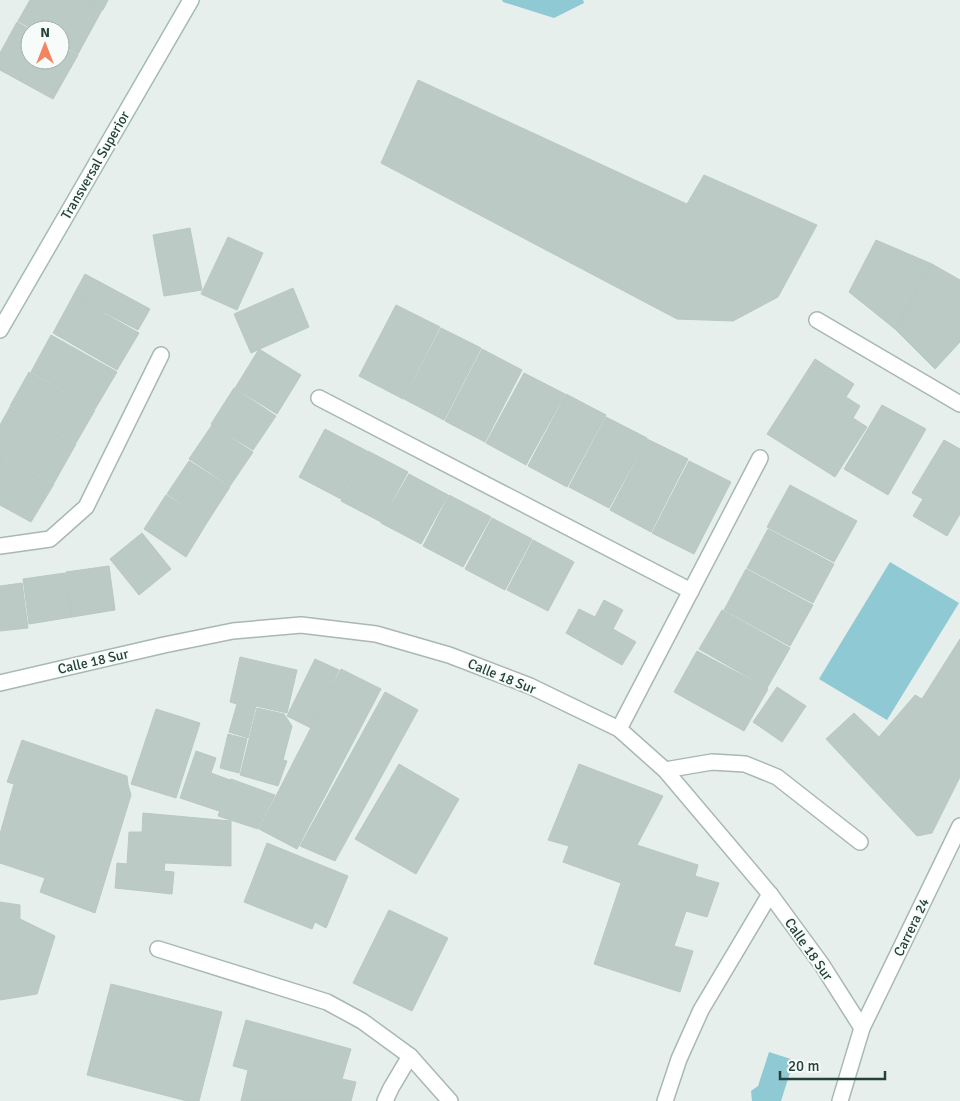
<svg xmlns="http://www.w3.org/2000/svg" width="960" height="1101" viewBox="0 0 960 1101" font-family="Signika,sans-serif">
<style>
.water{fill:#8ec9d4}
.building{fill:#bbcac4;stroke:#b8c9c2}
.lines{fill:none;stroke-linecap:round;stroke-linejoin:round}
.service-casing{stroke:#a8b8b2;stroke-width:18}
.minor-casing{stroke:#a8b8b2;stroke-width:18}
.secondary-casing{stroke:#a4bbb3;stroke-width:18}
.service{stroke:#fff;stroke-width:15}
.minor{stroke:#fff;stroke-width:15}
.secondary{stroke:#fff;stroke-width:15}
.labels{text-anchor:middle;stroke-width:4;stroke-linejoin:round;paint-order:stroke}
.street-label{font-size:14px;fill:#24423a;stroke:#f7fbf9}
</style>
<rect width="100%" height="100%" fill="#e6efeb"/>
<g class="water">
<path d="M502 0H583L584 3 554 18 503 2Z"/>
<path d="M890 562 959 603 887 720 819 679Z"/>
<path d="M769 1052 794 1060 781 1101H752L751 1091 758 1086Z"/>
</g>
<g class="building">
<path d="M30 0H84L102 10 78 54 60 44V30H34L18 21Z"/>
<path d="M85 0H108L103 10Z"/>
<path d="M17 22 31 30 30 60H60V46L78 55 53 99 0 70V53Z"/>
<path d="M418 80 687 204 704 175 817 225 778 297 733 321 677 319 381 163Z"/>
<path d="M190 228 202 290 164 296 153 235Z"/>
<path d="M228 237 263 253 237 310 201 294Z"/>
<path d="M876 240 932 264 895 329 849 292Z"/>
<path d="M932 264 960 280V342L935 369 895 329Z"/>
<path d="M85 274 150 309 138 330 73 296Z"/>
<path d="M293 288 309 327 251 353 234 314Z"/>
<path d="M73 296 139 333 117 370 53 333Z"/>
<path d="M396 305 440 327 403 399 359 376Z"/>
<path d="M441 328 481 348 444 420 404 399Z"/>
<path d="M51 335 117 372 95 409 31 372Z"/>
<path d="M259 349 301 375 277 414 235 388Z"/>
<path d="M482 349 522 370 485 442 445 421Z"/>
<path d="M815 359 854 384 846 397 860 406 853 418 867 427 835 477 767 434Z"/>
<path d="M29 372 95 410 76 443 10 406Z"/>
<path d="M524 373 565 394 526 465 486 443Z"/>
<path d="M234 388 276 416 253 450 211 424Z"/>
<path d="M566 394 606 415 567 487 528 466Z"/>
<path d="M882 405 926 429 888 495 844 469Z"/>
<path d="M10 407 76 444 54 483 0 453V425Z"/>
<path d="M606 417 647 438 609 508 569 487Z"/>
<path d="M212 425 253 452 230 486 189 459Z"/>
<path d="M325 429 367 451 341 499 299 477Z"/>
<path d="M647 439 688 459 651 532 610 510Z"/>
<path d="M944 440 960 449V514L947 536 913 516 923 499 912 493Z"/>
<path d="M368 451 408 472 381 522 341 501Z"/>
<path d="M0 454 54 484 31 522 0 505Z"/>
<path d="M189 461 230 487 208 521 167 494Z"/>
<path d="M689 461 731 482 694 554 652 533Z"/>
<path d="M409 474 448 495 421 544 381 523Z"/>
<path d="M790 485 857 521 834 562 767 527Z"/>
<path d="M166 495 208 521 186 557 144 529Z"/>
<path d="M449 495 491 517 463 567 423 546Z"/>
<path d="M492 518 532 539 505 590 465 569Z"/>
<path d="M768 529 834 564 813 603 747 568Z"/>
<path d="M142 533 171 569 139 595 110 559Z"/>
<path d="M533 540 574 562 548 611 507 590Z"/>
<path d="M109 566 115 610 72 617 66 572Z"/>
<path d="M746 569 813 605 790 646 724 610Z"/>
<path d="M65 573 72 617 29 624 23 579Z"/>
<path d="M22 583 28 628 0 631V586Z"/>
<path d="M604 600 623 610 613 629 636 642 622 665 566 633 579 609 595 617Z"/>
<path d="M722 610 790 648 767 688 699 649Z"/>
<path d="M960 639V777L932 833 917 836 826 739 854 713 879 737 915 695 922 699Z"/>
<path d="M697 651 768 689 744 731 674 692Z"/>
<path d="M240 657 297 670 287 713 256 706 248 738 229 732 237 704 230 702Z"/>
<path d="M315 659 339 670 311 728 287 716Z"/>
<path d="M341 669 381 689 297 849 259 829Z"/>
<path d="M777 687 806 706 782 742 753 722Z"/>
<path d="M385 692 418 710 335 861 300 846Z"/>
<path d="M257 708 284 714 292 726 283 760 287 761 278 786 240 775Z"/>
<path d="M156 709 200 723 176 798 131 784Z"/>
<path d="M228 734 247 739 239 773 220 768Z"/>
<path d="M22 740 127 776 128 785 131 795 95 913 40 892 45 878 0 863V834L14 784 7 782Z"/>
<path d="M196 751 216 758 211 773 230 780 219 811 180 798Z"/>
<path d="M399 764 459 799 416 874 355 839Z"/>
<path d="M579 764 663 796 637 845 698 865 695 876 719 883 707 917 686 911 674 946 693 951 680 992 594 964 621 883 563 862 569 846 548 840Z"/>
<path d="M231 779 275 795 258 829 218 816Z"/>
<path d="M143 813 231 821V866L165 863 164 871 174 872 172 894 115 888 117 863 127 864 129 832H142Z"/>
<path d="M267 843 348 876 326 928 315 922 312 929 244 902Z"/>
<path d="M0 902 20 905V919L55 936 37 994 0 1000Z"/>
<path d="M389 910 448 938 412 1011 353 983Z"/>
<path d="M111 984 222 1012 199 1101H187L87 1075Z"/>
<path d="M246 1020 351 1049 342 1079 356 1082 351 1101H241L248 1070 233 1066Z"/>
</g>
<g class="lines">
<g class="service-casing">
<g id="service">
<path d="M319 398 691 591"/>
<path d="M0 546 50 539 86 507 161 355"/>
<path d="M619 729 760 458"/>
<path d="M665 770 712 762 745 764 777 777 860 842"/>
<path d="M158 949 327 1002 362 1021 410 1056 450 1101"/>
<path d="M385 1101 391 1088 410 1056"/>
<path d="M665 1101 679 1059 701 1010 770 894"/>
</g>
</g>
<g class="minor-casing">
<g id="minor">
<path d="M817 320 960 404"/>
<path d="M0 683 164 645 233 631 301 625 376 634 449 655 530 686 619 729 665 770 770 894 822 965 862 1028"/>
<path d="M840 1101 862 1028 960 826"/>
</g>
</g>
<g class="secondary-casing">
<path id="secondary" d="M0 330 191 0"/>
</g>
<use href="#service" class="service"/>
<use href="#minor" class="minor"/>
<use href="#secondary" class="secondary"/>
</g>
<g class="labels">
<g class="street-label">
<text transform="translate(95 165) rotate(-60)" y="5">Transversal Superior</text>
<text transform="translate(93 661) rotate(-13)" y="5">Calle 18 Sur</text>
<text transform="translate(502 676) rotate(22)" y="5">Calle 18 Sur</text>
<text transform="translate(911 927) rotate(-64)" y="5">Carrera 24</text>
<text transform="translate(809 949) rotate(55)" y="5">Calle 18 Sur</text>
</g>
</g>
<g transform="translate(45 45)"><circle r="24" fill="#f7fbf9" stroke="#a3b1ad"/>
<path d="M0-4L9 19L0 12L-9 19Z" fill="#f4845f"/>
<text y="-8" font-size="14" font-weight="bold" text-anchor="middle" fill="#24423a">N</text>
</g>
<path d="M780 1071v8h105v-8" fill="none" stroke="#24423a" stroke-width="2.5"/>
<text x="788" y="1071" font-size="15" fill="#24423a" stroke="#f7fbf9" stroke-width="4" paint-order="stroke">20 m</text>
</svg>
